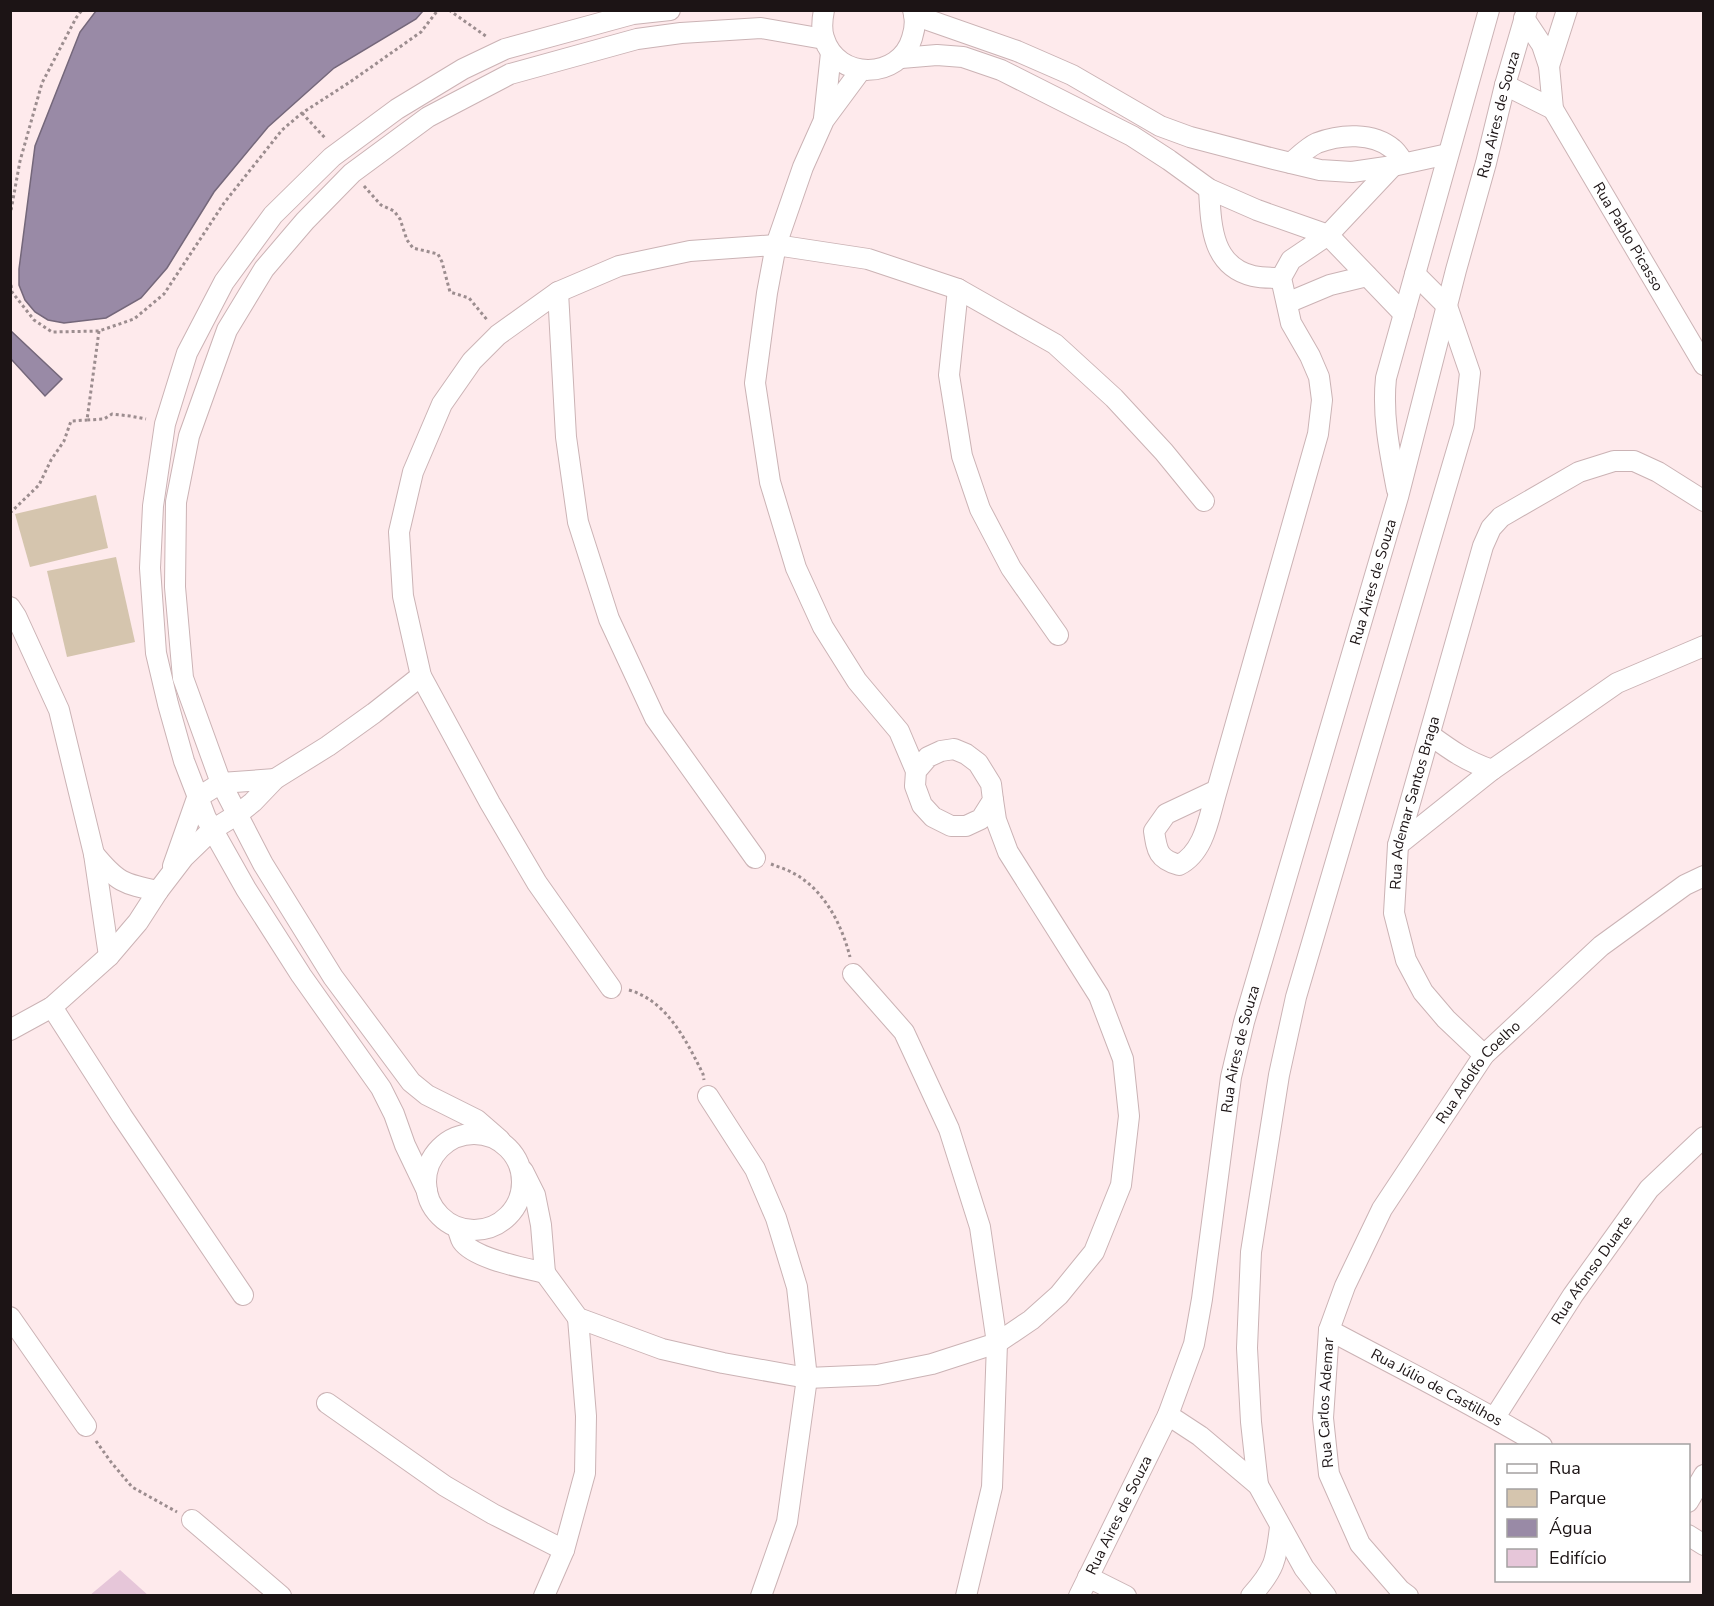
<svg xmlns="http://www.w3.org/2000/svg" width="1714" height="1606" viewBox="0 0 1714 1606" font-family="'Nunito Sans',sans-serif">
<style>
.green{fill:#d5c5ae}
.water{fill:#998aa6;stroke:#74677a;stroke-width:1.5}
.building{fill:#e6c6d9}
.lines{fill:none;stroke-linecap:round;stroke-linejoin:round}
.minor-casing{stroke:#cbb3b5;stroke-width:22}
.path{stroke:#9c8d8f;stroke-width:3;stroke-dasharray:3 3;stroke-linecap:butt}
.minor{stroke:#fff;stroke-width:20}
.labels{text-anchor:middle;stroke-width:4.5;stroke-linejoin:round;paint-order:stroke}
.street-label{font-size:15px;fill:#1c1415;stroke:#fff}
</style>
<rect width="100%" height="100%" fill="#feeaec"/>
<g class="green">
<path d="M96 495 108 548 30 567 15 514Z"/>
<path d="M116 557 135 642 67 657 47 571Z"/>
</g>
<g class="water">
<path d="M96 11V10L423 11 416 19 334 68 268 127 214 192 167 268 141 298 106 318 64 323 48 320 35 312 25 300 19 285V269L35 146 80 32Z"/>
<path d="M10 330 62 379 45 396 11 359Z"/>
</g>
<path class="building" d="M120 1570 149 1596H89Z"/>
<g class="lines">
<g class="minor-casing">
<g id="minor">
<path d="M824 10C822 20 821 29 824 38 837 81 900 80 912 38 915 29 916 20 913 10"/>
<path d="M914 15 1017 51 1072 75 1160 126 1190 137 1274 159 1320 170 1352 172 1393 166 1448 154"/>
<path id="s1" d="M1524 18 1542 45 1549 66 1553 109 1704 365"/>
<path d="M901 58 937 55 963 57 1001 70 1132 136 1169 160 1209 189 1257 210 1328 235 1404 314"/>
<path d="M1549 66 1567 10"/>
<path d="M861 70 824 120 803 167 776 245 767 293 755 383 770 482 796 568 823 627 857 681 899 731 916 771 915 786 922 805 933 817 951 826H966L981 819 993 800 991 784 978 763 966 754 954 749 941 751 928 757 916 771"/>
<path d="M1505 85 1553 109"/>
<path d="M824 118 831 53"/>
<path d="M1291 163C1299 156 1308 147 1317 143 1340 134 1373 132 1393 149 1397 152 1401 159 1404 163"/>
<path d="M1209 189C1211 224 1211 266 1253 276 1262 278 1272 278 1281 278"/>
<path d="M958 289 949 375 962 456 980 509 1011 568 1058 635"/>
<path d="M558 292 566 437 578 522 609 619 655 718 755 858"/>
<path d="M1287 303 1330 285 1367 276"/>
<path d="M1397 490C1390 453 1382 416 1386 378L1489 10"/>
<path d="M10 607 16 616 59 710 94 854 109 956"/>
<path d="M1430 735C1452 751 1466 761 1492 770"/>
<path d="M1217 790 1166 814 1154 831C1157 851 1158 859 1179 865 1205 852 1209 816 1217 790L1318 434 1322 400 1319 377 1310 356 1291 323 1281 278 1291 260 1328 235 1393 166"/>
<path d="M1398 845 1492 770 1617 683 1704 646"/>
<path d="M94 854C117 882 123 884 158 891"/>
<path d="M173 866 197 798 221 783 275 779"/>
<path d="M853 974 904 1032 949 1129 980 1227 997 1343 992 1487 966 1596"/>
<path d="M611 988 537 883 490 803 421 676 403 596 399 532 413 472 442 404 472 361 498 335 558 292 619 266 690 251 776 245 868 259 958 289 1055 344 1114 398 1164 452 1204 501"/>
<path d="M52 1007 122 1116 243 1295"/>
<path d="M10 1030 52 1007 109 956 138 922 158 891 184 857 212 830 238 814 253 802 275 779 328 746 374 713 421 676"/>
<path id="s2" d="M1484 1055 1446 1019 1423 992 1406 960 1394 913 1398 845 1483 546 1491 528 1501 517 1579 472 1614 461H1634L1658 472 1704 501"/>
<path d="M708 1096 755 1169 776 1218 797 1287 807 1378 787 1522 761 1596"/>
<circle cx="474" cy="1182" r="48"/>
<path d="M500 1140 477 1120 427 1095 411 1082 333 977 263 864 221 783 183 678 175 587 176 502 189 436 227 330 264 269 305 221 352 173 428 117 510 74 637 39 681 33 761 28 824 39"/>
<path d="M427 1191 405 1145 394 1114 381 1088 301 975 246 889 206 818 184 761 168 704 156 653 150 568 153 506 165 424 187 353 224 282 273 215 332 157 397 109 463 69 505 49 633 14 670 10"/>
<path d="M457 1228C459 1231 460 1238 462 1241 474 1259 525 1268 545 1273L541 1225 535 1195 523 1171"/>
<path d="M545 1273 578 1318 662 1349 723 1363 807 1378 877 1375 932 1364 997 1343 1031 1320 1059 1295 1094 1252 1121 1185 1129 1116 1123 1059 1099 996 1008 852 996 820 993 800"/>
<path d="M10 1317 86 1426"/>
<path id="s3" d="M1329 1330C1400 1368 1473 1404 1542 1446"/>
<path d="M327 1403 445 1486 493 1514 564 1550"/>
<path d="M1168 1415 1200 1436 1258 1485 1304 1568 1326 1596"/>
<path id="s4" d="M1495 1417 1573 1295 1649 1189 1704 1137"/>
<path d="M1258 1485 1251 1422 1247 1348 1251 1252 1279 1075 1296 997 1464 426 1470 373 1447 306 1415 274"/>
<path d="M1688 1502 1704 1475"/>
<path d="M192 1520 281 1596"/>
<path d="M1688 1535 1704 1545"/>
<path d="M1088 1577 1126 1596"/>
<path d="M544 1596 564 1550 585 1473 586 1416 578 1318"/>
<path id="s5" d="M1079 1596 1168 1415 1194 1344 1202 1299 1231 1077 1244 1022 1398 497 1456 270 1486 163 1505 85 1527 10"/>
<path d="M1251 1596C1275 1569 1276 1561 1280 1527"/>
<path id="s6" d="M1408 1596 1400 1590 1360 1544 1329 1474 1323 1418 1329 1330 1345 1286 1382 1209 1484 1055 1601 946 1685 885 1704 876"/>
</g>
</g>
<g class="path">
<path d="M449 10 487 37"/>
<path d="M302 113 325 138"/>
<path d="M364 186 381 205 394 211 400 219 407 240 413 248 438 254 442 262 450 292 469 298 488 321"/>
<path d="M10 216 20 161 42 83 76 18 82 10"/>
<path d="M10 279 12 292 34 320 52 332 99 331 134 319 164 294 224 203 282 130 302 113 350 82 421 32 438 10"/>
<path d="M99 331 87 420 104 419 112 414 130 416 146 419"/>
<path d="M10 513 39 485 51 460 64 441 71 421 87 420"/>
<path d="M771 864C778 867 786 869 793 873 824 889 842 925 850 957"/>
<path d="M629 990C667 1001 686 1040 703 1074L704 1080"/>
<path d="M96 1441 111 1462 132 1487 177 1512"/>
</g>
<use href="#minor" class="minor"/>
</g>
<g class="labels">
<g class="street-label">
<text dy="5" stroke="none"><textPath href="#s5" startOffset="1546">Rua Aires de Souza</textPath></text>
<text dy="5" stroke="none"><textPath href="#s1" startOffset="246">Rua Pablo Picasso</textPath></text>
<text dy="5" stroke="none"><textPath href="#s5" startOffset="1062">Rua Aires de Souza</textPath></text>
<text dy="5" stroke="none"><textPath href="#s2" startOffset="285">Rua Ademar Santos Braga</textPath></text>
<text dy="5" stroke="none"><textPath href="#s5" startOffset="576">Rua Aires de Souza</textPath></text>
<text dy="5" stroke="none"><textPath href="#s6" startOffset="592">Rua Adolfo Coelho</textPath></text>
<text dy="5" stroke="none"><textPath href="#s4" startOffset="176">Rua Afonso Duarte</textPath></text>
<text dy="5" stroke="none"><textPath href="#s3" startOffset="122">Rua Júlio de Castilhos</textPath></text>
<text dy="5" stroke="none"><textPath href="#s6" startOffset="219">Rua Carlos Ademar</textPath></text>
<text dy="5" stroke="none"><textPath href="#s5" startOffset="90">Rua Aires de Souza</textPath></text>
</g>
</g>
<rect width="1714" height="1606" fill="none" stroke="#1c1415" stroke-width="24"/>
<rect x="1495" y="1444" width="195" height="138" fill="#ffffff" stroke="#a4a1a1" stroke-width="1.5"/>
<rect x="1507" y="1464" width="30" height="9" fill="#ffffff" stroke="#a4a1a1" stroke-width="1.5"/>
<text x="1549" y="1474" font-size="18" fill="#1c1415">Rua</text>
<rect x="1507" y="1489" width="30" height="18" fill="#d5c5ae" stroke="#a4a1a1" stroke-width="1.5"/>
<text x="1549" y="1504" font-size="18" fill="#1c1415">Parque</text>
<rect x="1507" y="1519" width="30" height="18" fill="#998aa6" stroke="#a4a1a1" stroke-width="1.5"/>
<text x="1549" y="1534" font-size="18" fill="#1c1415">Água</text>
<rect x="1507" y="1549" width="30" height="18" fill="#e6c6d9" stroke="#a4a1a1" stroke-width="1.5"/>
<text x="1549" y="1564" font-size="18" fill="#1c1415">Edifício</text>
</svg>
